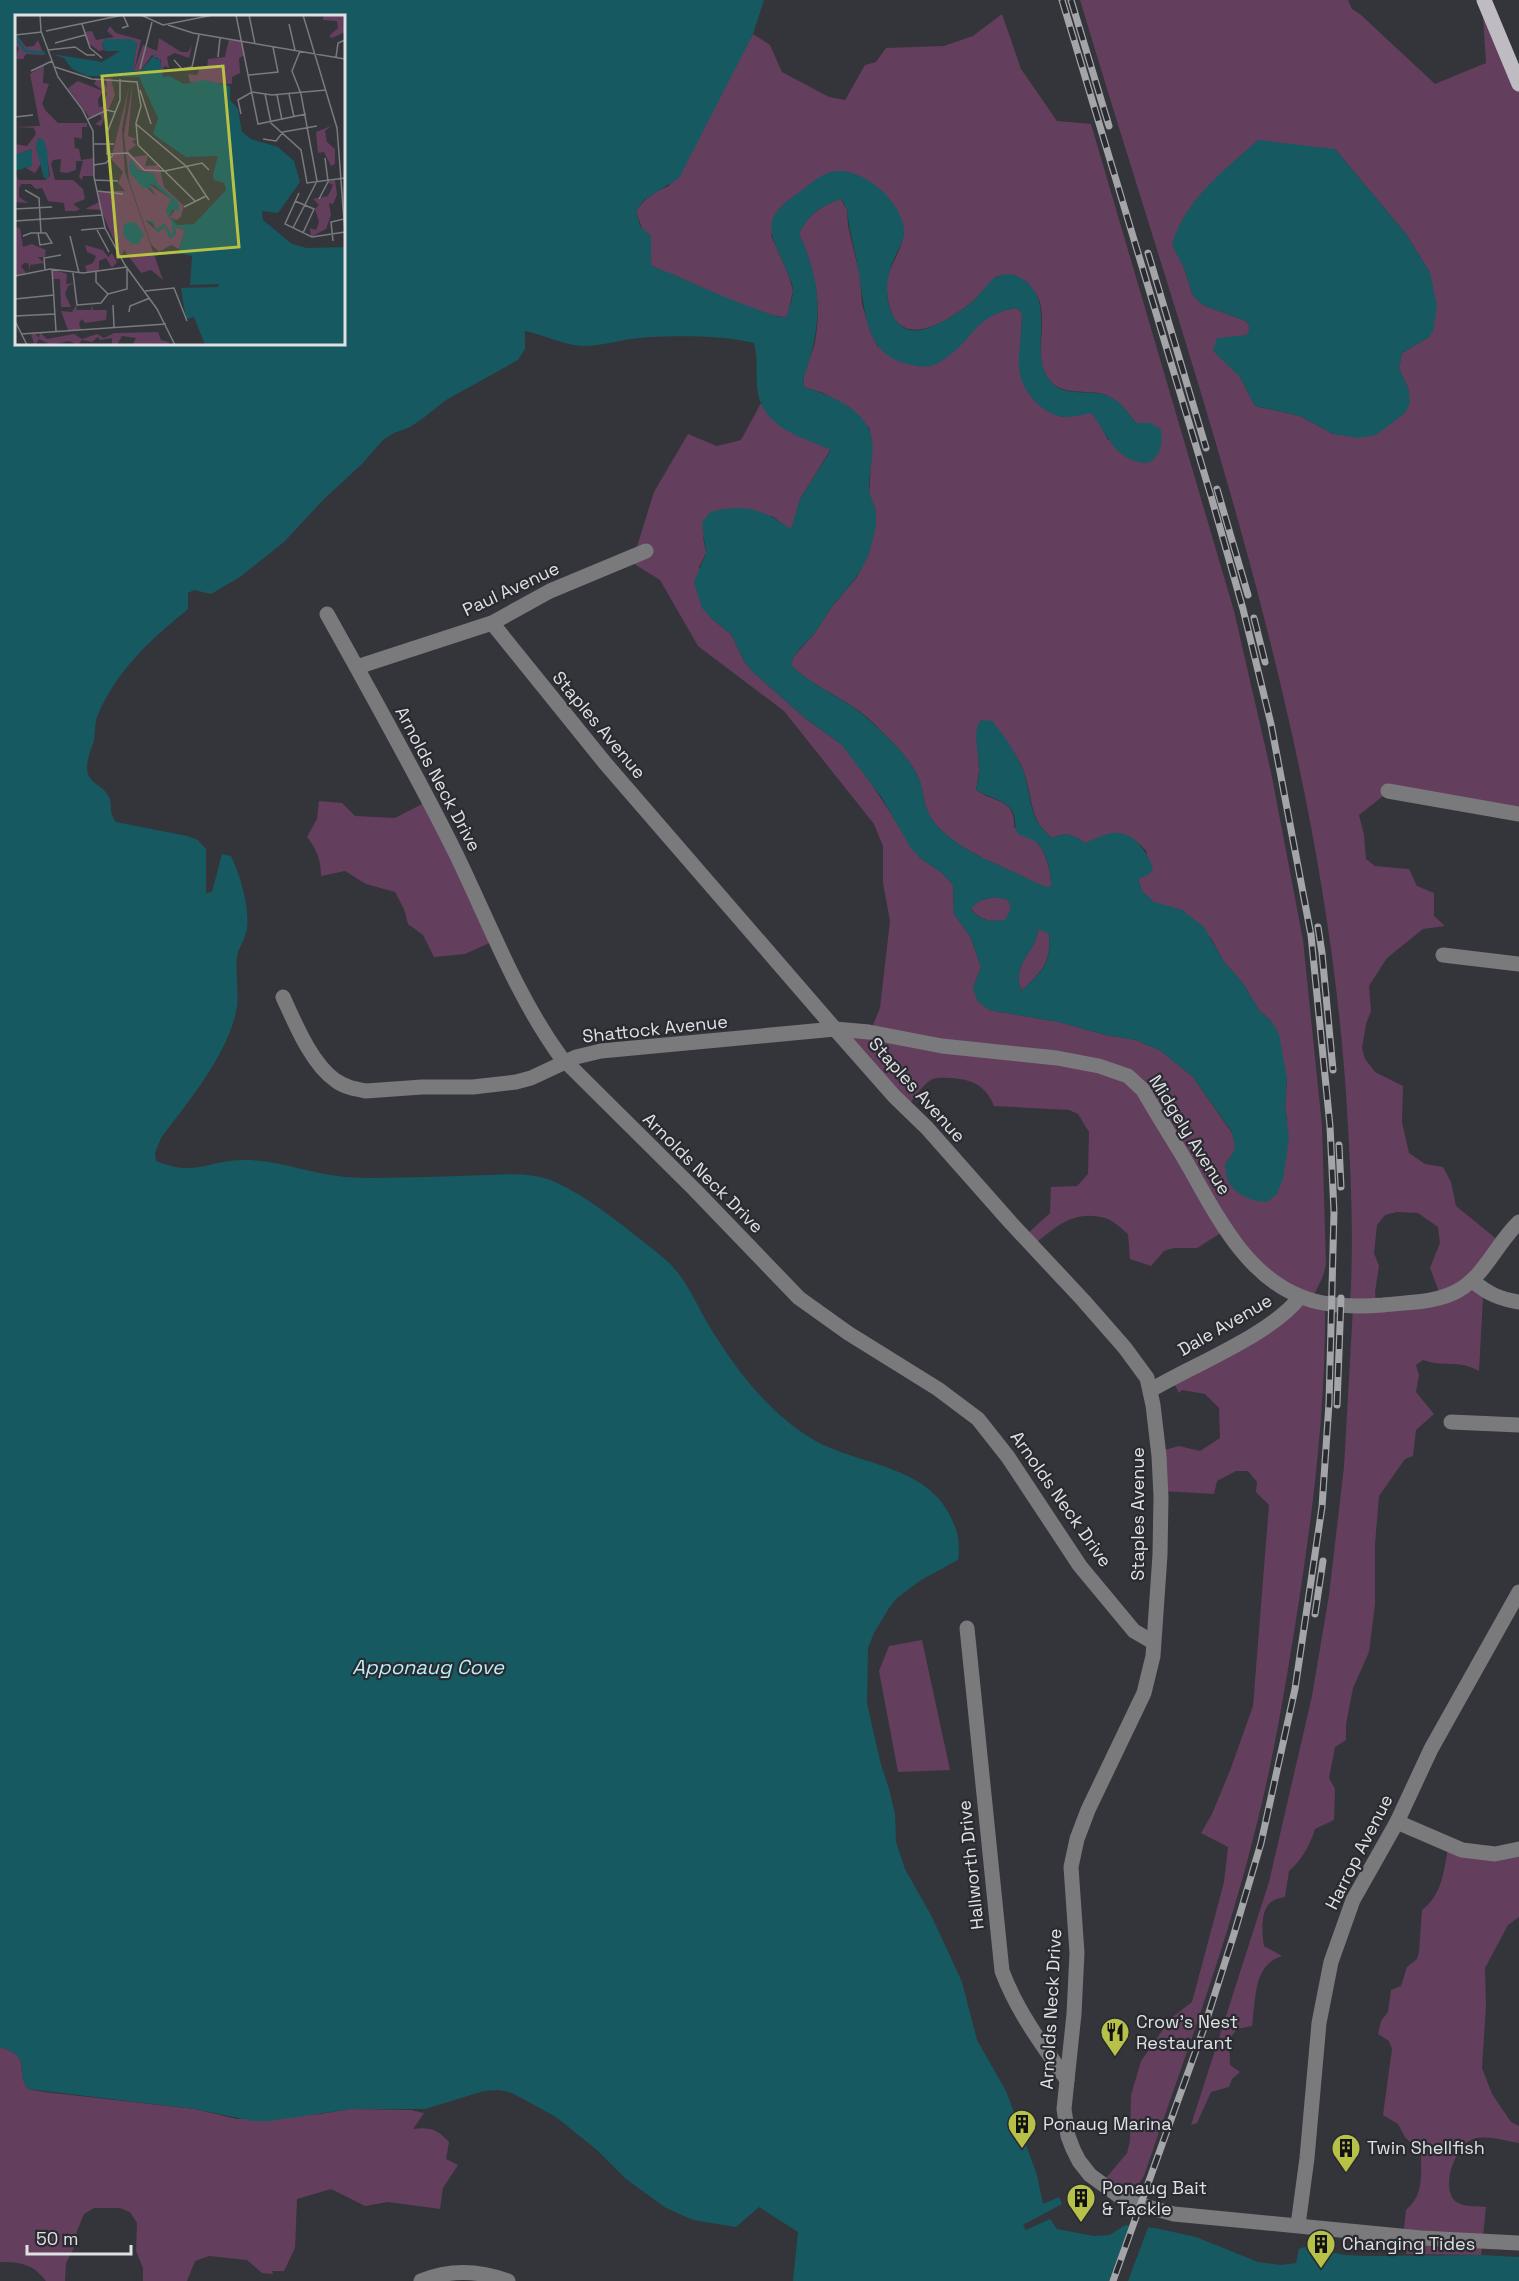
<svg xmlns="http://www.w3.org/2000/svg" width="1519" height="2281" viewBox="0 0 1519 2281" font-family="'Space Grotesk',sans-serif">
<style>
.green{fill:#643e5d;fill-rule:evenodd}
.water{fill:#165961;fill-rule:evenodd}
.pier{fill:#33353a}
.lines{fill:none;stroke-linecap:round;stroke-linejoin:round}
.minor{stroke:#7a797c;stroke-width:15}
.major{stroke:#bebcc2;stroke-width:15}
.rail-casing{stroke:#a3a5a9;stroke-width:7}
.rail{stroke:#292b30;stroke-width:4.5;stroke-dasharray:14;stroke-linecap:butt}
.labels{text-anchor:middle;stroke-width:4.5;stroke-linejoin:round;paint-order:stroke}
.street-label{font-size:18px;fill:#dfe1e4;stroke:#292b30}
.poi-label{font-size:18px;fill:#dfe1e4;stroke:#292b30;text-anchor:start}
.water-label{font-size:20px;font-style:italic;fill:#baeff7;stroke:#292b30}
.inset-river{fill:none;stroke:#165961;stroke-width:3}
.inset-road{fill:none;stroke:#787a7e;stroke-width:1.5}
.view{fill:#b8c147;fill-opacity:0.15;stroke:#b8c147;stroke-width:3}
.inset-edge{fill:none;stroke:#dfe1e4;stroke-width:3}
</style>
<rect width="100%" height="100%" fill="#33353a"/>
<g class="green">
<path d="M1080 0H1348L1352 9 1361 15 1435 84 1486 63 1482 0 1519 82V815L1387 793 1359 815 1364 835 1366 859 1375 866 1409 869 1417 886 1434 893V916L1445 926 1423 929 1387 958 1369 986 1371 1011 1366 1024 1362 1048 1365 1059 1375 1072 1403 1086 1402 1122 1409 1153 1425 1164 1443 1167 1451 1182 1456 1206 1499 1241 1473 1282 1483 1297 1479 1371C1458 1359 1445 1368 1423 1360L1416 1365 1419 1375 1416 1392 1434 1414 1416 1430 1413 1456 1405 1459 1379 1496 1375 1544V1604L1369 1652 1353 1688 1346 1724V1740L1335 1747 1329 1778 1335 1789 1334 1820 1315 1829C1310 1845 1302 1860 1289 1871L1285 1897C1280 1898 1275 1899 1271 1902 1260 1911 1262 1933 1264 1946L1282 1956C1253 1965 1256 1999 1252 2026L1237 2029 1229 2040 1230 2065 1240 2072 1232 2079 1229 2087 1211 2092 1197 2123 1191 2125 1269 1882 1312 1696 1329 1595 1344 1467 1353 1307 1350 1304C1354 1239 1351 1174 1347 1109 1324 727 1188 362 1080 0ZM1335 149 1406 234 1430 273 1429 337 1402 353 1399 368 1409 391 1333 434 1300 416 1255 406 1240 377 1250 327 1246 321 1203 305 1193 296 1184 268 1173 245ZM1397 1212 1418 1213 1438 1227 1440 1243 1430 1268 1441 1297 1376 1305 1375 1292 1379 1266 1374 1253 1377 1225 1385 1215Z"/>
<path d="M1002 14 1021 69 1057 121 1091 124 1234 611 1271 772 1303 940 1322 1126 1326 1265 1323 1276 1312 1299 1325 1304C1326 1403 1314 1503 1299 1601 1287 1677 1275 1753 1256 1827 1227 1946 1183 2061 1144 2176L1129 2199 1101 2184 1127 2153 1130 2141 1131 2095 1141 2061 1171 2018 1192 2002 1224 1882 1228 1847 1201 1833 1212 1814 1231 1768 1253 1706 1269 1505 1256 1492 1257 1482 1248 1471H1236L1217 1481 1214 1494 1161 1491 1157 1452 1179 1446 1200 1451 1220 1438 1219 1408 1205 1394 1182 1390 1179 1393 1172 1379 1295 1305 1224 1231 1197 1248H1174L1164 1251 1151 1266 1130 1259 1128 1234C1122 1229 1113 1220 1105 1218 1072 1209 1055 1228 1032 1246L1025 1236 1050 1213 1051 1187 1077 1186 1088 1174 1089 1132 1078 1114 1069 1110 994 1106C986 1085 971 1079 950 1078 943 1078 937 1077 931 1080 921 1086 913 1100 906 1109L839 1033 871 1030 880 1008 890 921 883 883V846L874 824 784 711 698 646 660 580 634 564 633 559 654 492 688 434 717 446 741 440 761 403C776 431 804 438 831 449L800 499 793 527 791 530 772 516 703 537 706 553 699 567 712 619 731 634 744 661 754 673 806 719 841 744 859 765 920 858 942 873 953 885 954 914 970 936 981 967 973 988 989 1010 1059 1022 1106 1035 1136 1040 1161 1051 1193 1077 1232 1133 1236 1149 1225 1165 1287 1120 1285 1107 1287 1079 1271 1021 1259 1010 1242 982 1224 962 1211 938 1182 910 1154 903 1142 891 1138 879 1147 852C1123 825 1114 834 1085 843 1072 834 1067 832 1052 838 1027 818 1034 795 1022 767 1016 754 1007 743 1000 731L977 738 979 771 976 790C995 803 1016 799 1014 827 1021 832 1029 836 1035 841 1046 850 1052 874 1051 888 1038 886 1029 879 1018 874 989 861 949 845 931 818 923 806 924 791 919 779 912 760 885 734 869 719 846 698 814 688 791 665L794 656 814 634 831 608 857 577 869 553 876 522 875 508 869 496 872 442 869 428 849 407 823 393 804 387C801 373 812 356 815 342 822 304 815 268 799 234 807 215 822 205 841 199L847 210 848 226 860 276 862 304 870 331 878 347 956 349C975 327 986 313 1016 308L1022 313 1021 339 1034 400 1047 411 1062 417 1091 412 1100 424 1108 440 1150 423H1136C1127 411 1119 401 1106 395 1085 388 1061 398 1047 377 1035 358 1045 329 1041 308 1040 297 1033 289 1026 281L997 276C989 283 983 292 975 299 956 316 910 348 893 316 888 305 886 292 887 280 890 263 906 246 903 228 900 208 879 193 865 179L771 235 789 276 793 291 787 317C760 317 707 290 681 278 670 273 661 271 651 265 653 246 641 230 636 211 645 198 654 192 669 186L753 34 770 45 782 72 829 97 845 100 865 65 876 62 886 48 944 46 973 36Z"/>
<path d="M319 801 342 803 355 816 395 818 426 802 494 941 465 954 434 957 423 935 408 924 404 909 395 892 366 884 345 871 321 876C321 861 317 849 307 837L317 819Z"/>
<path d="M995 897 1009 900 1011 908 1006 920C989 922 981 921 970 908L981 900Z"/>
<path d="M1039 928 1049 934C1051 965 1042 970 1022 991 1013 974 1024 960 1032 947 1036 941 1037 934 1039 928Z"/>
<path d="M922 1640 950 1770 898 1772 879 1671 889 1646Z"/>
<path d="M1448 1847 1519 1849V1917L1508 1925 1485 1968 1486 2006 1482 2068 1492 2094 1511 2122 1519 2126V2143C1506 2141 1490 2136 1477 2138 1455 2141 1438 2192 1458 2203 1465 2207 1478 2206 1486 2207L1481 2255 1406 2254V2238L1403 2237 1406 2210C1424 2195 1421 2175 1421 2153L1405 2137 1398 2124 1383 2115 1392 2049 1389 2041 1378 2034 1381 2021 1388 2012 1391 1990 1401 1986 1407 1967 1417 1959 1419 1952 1422 1910C1442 1895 1444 1871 1448 1847Z"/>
<path d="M0 2047C34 2058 14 2068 28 2089L44 2092 195 2109 237 2119 320 2114 351 2109 411 2110 424 2113 413 2129C430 2127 437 2129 449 2142L446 2159 458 2165 443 2188 440 2209 388 2202 365 2206 331 2189 297 2199 295 2248 284 2271H272L273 2274 262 2273 247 2260 209 2256 195 2261 187 2281H143V2268L136 2251 137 2223 130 2212 120 2208H94L84 2214 77 2231 74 2248 66 2263 65 2281H46C33 2264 21 2262 0 2262Z"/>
</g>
<g class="water">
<path d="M0 0H764L753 34 679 178 644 200 636 211 640 226 651 236V265C661 271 671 273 681 278 714 293 746 306 779 317H787C788 309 793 299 793 291 793 284 789 276 786 269 770 232 759 220 798 193 809 185 822 172 837 171 866 170 900 200 904 229 905 239 898 250 894 259 886 277 884 298 893 316 897 322 901 328 909 330 927 335 965 310 977 297 983 291 988 282 996 277 1001 274 1011 273 1017 276 1064 299 1022 356 1054 385 1066 395 1088 391 1102 394 1118 398 1127 411 1136 423H1150L1160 428C1163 437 1162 447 1157 455 1152 463 1146 464 1138 462 1112 455 1106 431 1091 413 1082 415 1073 417 1064 417 1042 415 1021 390 1019 369 1018 351 1022 331 1022 313L1016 308C973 315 974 341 943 360 933 367 924 368 912 365 864 356 866 313 859 274 856 252 849 232 847 210L842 199C822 204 807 216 799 234 824 287 822 326 803 380L804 387C831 396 868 409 872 441 874 454 870 469 869 482 868 493 872 499 875 508 878 522 874 537 870 549 863 574 845 590 830 609 824 618 819 628 812 636 803 646 794 652 791 665 814 688 846 698 869 720 885 734 912 760 919 779 924 791 923 806 931 818 949 845 989 861 1018 874 1030 879 1038 886 1051 887 1052 875 1046 849 1036 842 1031 838 1023 837 1018 834 1014 827 1016 822 1014 815 1011 801 987 797 976 790 977 784 979 777 979 770 980 755 971 733 981 720L992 721C1004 735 1016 753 1023 770 1033 798 1027 818 1052 838 1067 832 1072 834 1085 843 1093 840 1104 834 1112 833 1133 830 1146 851 1153 867L1150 874 1138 879 1142 891 1154 902 1182 910 1204 927 1224 962 1242 982 1259 1010 1271 1021 1279 1034 1287 1079 1285 1107 1289 1138 1283 1179 1277 1194 1267 1202C1253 1202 1235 1195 1228 1181 1226 1177 1226 1170 1225 1165L1235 1149 1232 1132 1193 1077 1161 1051 1136 1040 1106 1035 1059 1022 989 1010 978 1002 973 988 981 967 970 936 954 914 953 885 942 873 920 858 910 847 882 798 841 744 806 719 754 673 744 661 731 634 712 619 702 608 694 582 706 553 702 523 710 512C746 503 761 509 791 529L800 499 831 450C799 436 760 427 757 386 756 372 758 357 754 343 725 335 668 335 638 338 620 340 602 346 583 346 563 345 545 335 525 331V349L518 360 446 400 422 419 410 427 394 433 383 440 362 464 324 499 284 542 240 577 211 594 194 590 188 593V609C151 639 115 672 97 717 94 725 96 736 93 744 90 751 85 766 88 774 92 785 104 786 109 797 113 807 108 811 116 822L187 836 198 840 206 849V893L212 892 222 854 231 856C240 874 253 916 245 936 243 944 238 948 237 957 235 975 240 994 236 1012 226 1057 188 1102 161 1138L155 1153 156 1161C194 1177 207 1161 242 1160 277 1159 310 1174 345 1177 372 1179 401 1177 428 1177 448 1176 468 1176 488 1175 511 1174 534 1173 555 1182 588 1197 617 1221 645 1243 656 1252 669 1261 678 1273 690 1288 698 1307 708 1324 734 1367 766 1410 809 1437 854 1466 930 1463 953 1522 959 1535 960 1545 958 1560L921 1580 897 1598 889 1608 874 1633 868 1648 867 1703 880 1761 889 1789 895 1814 896 1842 905 1869 932 1917 962 1982 977 2040 1006 2091 1037 2175 1043 2204 1059 2197 1062 2204 1023 2225 1026 2230 1050 2219 1057 2229 1094 2236 1110 2235 1125 2225 1155 2228 1196 2237 1258 2262 1281 2265 1296 2263 1299 2249 1304 2247 1345 2255 1363 2256 1481 2255 1519 2257V2281H793L798 2232 759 2207 736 2227 693 2220 666 2208 626 2179 597 2150 556 2117 512 2093 499 2090 484 2091 425 2109H351L269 2121H253L195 2109 28 2089C14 2068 34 2058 0 2047ZM16 16H344V344H16ZM995 897 1008 900 1011 908 1005 920C989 922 981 921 970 909L981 900ZM1039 929 1049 934C1051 966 1043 969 1022 991 1013 975 1024 960 1032 947 1036 941 1037 935 1039 929Z"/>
<path d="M1258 140 1335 149 1406 234 1430 273 1437 306 1433 331 1429 337 1402 353 1399 368 1409 391 1410 403 1405 413 1376 435 1358 438 1333 434 1300 416 1255 406 1240 377 1213 351 1217 338 1247 335 1250 327 1246 321 1203 305 1193 296 1184 268 1172 245C1184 200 1225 170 1258 140Z"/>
</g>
<path class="pier" d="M1130 2223 1149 2225 1128 2281H1109Z"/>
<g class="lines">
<g class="minor">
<path d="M327 614C371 693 416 773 456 854 489 922 516 995 560 1056L695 1190 799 1298 848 1333 938 1389 978 1419 1008 1457 1080 1566 1134 1631 1153 1642"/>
<path d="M492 623 605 763 835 1029 894 1096 927 1128 1011 1223 1083 1300 1125 1348 1147 1378 1153 1405 1159 1456 1161 1497 1160 1555 1153 1656 1144 1693 1088 1810 1077 1839 1071 1867 1077 1953 1074 2014 1064 2109 1068 2136 1073 2149 1079 2161 1090 2175 1119 2196 1133 2203 1174 2214 1421 2238 1519 2243"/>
<path d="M357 667 492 623 550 591 646 551"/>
<path d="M1388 791 1519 814"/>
<path d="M1443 955 1519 964"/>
<path d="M283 997C295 1023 311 1063 335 1080 344 1087 355 1089 366 1091L422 1087H473L516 1082 531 1078 576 1057 601 1051 835 1029 869 1032 942 1046 1057 1058 1099 1066 1128 1076 1143 1090C1155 1111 1168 1132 1181 1153 1212 1205 1241 1274 1302 1297 1327 1307 1357 1307 1383 1305 1408 1302 1437 1303 1459 1290 1485 1275 1497 1243 1519 1222"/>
<path d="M1473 1281C1488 1294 1500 1299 1519 1302"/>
<path d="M1151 1390C1193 1365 1272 1334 1300 1297"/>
<path d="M1451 1422 1519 1425"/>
<path d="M967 1628 1002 1971C1017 2011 1042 2045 1067 2080"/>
<path d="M1397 1822 1462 1850 1495 1854 1519 1849"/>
<path d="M1298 2225 1307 2158 1319 2023 1331 1962 1353 1900 1397 1822 1431 1749 1519 1592"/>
<path d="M421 2281C450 2269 478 2270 508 2281"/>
</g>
<path class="major" d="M1484 0 1519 84"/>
<g class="rail-casing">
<g id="rail">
<path d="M1062 0 1211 496 1243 609 1271 724 1311 935 1330 1126 1334 1212 1329 1403 1322 1507 1295 1689 1261 1843 1234 1934 1204 2028 1113 2281"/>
<path d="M1071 0 1109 126"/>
<path d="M1148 253 1206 448"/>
<path d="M1217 489 1248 595"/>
<path d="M1254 618 1265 662"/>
<path d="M1318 927 1322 953 1333 1070"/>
<path d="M1339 1145 1341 1187"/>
<path d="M1337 1405 1341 1298"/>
<path d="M1315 1614 1323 1561"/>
</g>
</g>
<use href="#rail" class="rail"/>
</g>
<defs>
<g id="restaurant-pin" transform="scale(1.5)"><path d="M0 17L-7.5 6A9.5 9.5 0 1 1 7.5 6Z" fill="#b8c147" stroke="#292b30"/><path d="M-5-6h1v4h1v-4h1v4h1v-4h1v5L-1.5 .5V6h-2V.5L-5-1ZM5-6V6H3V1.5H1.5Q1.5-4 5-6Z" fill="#111"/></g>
<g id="building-pin" transform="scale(1.5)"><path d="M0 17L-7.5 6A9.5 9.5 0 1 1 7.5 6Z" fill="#b8c147" stroke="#292b30"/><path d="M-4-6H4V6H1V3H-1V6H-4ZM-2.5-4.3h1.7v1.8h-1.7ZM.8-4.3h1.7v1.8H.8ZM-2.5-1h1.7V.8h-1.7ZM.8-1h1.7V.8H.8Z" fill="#111"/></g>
</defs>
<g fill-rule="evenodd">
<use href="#restaurant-pin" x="1115" y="2032"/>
<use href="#building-pin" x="1022" y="2124"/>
<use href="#building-pin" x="1346" y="2148"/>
<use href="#building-pin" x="1081" y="2198"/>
<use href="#building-pin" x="1321" y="2244"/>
</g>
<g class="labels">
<g class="street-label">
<text transform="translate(511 589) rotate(-25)" y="6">Paul Avenue</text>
<text transform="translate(599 725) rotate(50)" y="6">Staples Avenue</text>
<text transform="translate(438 779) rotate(62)" y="6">Arnolds Neck Drive</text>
<text transform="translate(655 1029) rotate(-6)" y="6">Shattock Avenue</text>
<text transform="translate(917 1090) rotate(48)" y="6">Staples Avenue</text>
<text transform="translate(1190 1135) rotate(58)" y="6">Midgely Avenue</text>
<text transform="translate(703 1173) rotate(45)" y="6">Arnolds Neck Drive</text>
<text transform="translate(1225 1325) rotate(-30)" y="6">Dale Avenue</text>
<text transform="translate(1061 1499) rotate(55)" y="6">Arnolds Neck Drive</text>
<text transform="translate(1138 1514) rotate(-90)" y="6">Staples Avenue</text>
<text transform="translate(1359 1852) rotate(-63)" y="6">Harrop Avenue</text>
<text transform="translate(971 1865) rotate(-96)" y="6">Hallworth Drive</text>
<text transform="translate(1051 2009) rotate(-87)" y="6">Arnolds Neck Drive</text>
</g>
<g class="poi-label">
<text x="1136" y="2028">Crow's Nest<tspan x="1136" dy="21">Restaurant</tspan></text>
<text x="1043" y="2130">Ponaug Marina</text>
<text x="1367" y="2154">Twin Shellfish</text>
<text x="1102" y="2194">Ponaug Bait<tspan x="1102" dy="21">&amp; Tackle</tspan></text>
<text x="1342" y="2250">Changing Tides</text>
</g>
<g class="water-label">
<text x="428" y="1674">Apponaug Cove</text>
</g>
</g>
<g transform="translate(15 15)">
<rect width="330" height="330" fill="#33353a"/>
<path d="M309 0H330V17L317 23 314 21 323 13 322 6 308 5ZM95 11 101 18 126 25 119 56 128 30 142 36 144 23 166 37H173L177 31 174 43 160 38 152 42 154 53 150 51 145 57 146 45 137 40 124 58 123 56H119L118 54 122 28 91 24 87 29 89 35 84 36 73 28 69 17 77 16 81 25 99 22 92 16ZM2 20 11 32 19 31 23 25 29 40 11 39 8 44H0L4 33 0 30ZM214 24 227 26 230 40 224 43 225 58 217 62V69L175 67 173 59 182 60 185 53 192 54 193 44 210 42ZM29 50 28 68 34 69 27 89 31 96 43 108H72V112H67V124L59 122 60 133 64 134 66 145 79 143V161H68L67 165 64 162 68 146H61V155L52 158 45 157 46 144 38 145 36 149 40 165H58L68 174 70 184 58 189 65 194 61 196H50L49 188 33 186 27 173 21 174 16 169H6L4 174V182L13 188 0 187V156L3 165H30L35 161 30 130 21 133 27 147 20 158 11 153 17 151V134L0 140V129L12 131 21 119 19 113 0 112 25 111 15 59ZM82 63 92 72 91 63H96L100 80 86 111 80 109 87 104 85 99 74 102 53 73 63 66 88 76 83 85 84 92 89 91 92 78 79 69ZM118 67 113 121 122 124 117 126 121 130 113 136 118 142 133 140 130 151 144 150 149 172 169 191 166 202 161 205 155 202 164 189 142 168 139 159 122 155 116 145 115 157 141 181 134 169 156 184 151 196 157 207V221L150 209 141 214 138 206H131L143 217 150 212 155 224 161 218 159 212 170 215 164 234 156 230 144 237 136 229 114 166 109 120ZM114 72 107 114 110 157 148 265 136 255 126 258 109 235 106 242 86 195 70 194 84 187 82 176H110L103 168 108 157 96 144ZM316 111 310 116 312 127 320 134V149L316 151 309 137 303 138 301 117ZM320 165 322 180 318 189 314 188 316 200 311 214 296 222 295 213 301 215 304 207 300 194 304 190 298 184 313 181 318 170 312 167ZM0 212 5 213 8 232 17 229 31 235 30 242H23L29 248 15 250V256L13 248H9L6 251 11 258 1 261ZM70 230 88 235 93 242 97 238 102 247 97 253 91 243 84 246V256L72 257 70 251 78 248 81 241 72 237ZM37 254 52 259 51 269 59 268 53 271 50 279 56 292H46L45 264H38ZM77 289 78 295H92L91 305 70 308 67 304 64 308 66 315H53L46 296 57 297 61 290 62 295H76ZM25 317 32 324 59 319 67 324 82 319 89 323 99 318 143 317 146 325 154 327 153 330H110L118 329 121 323 107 321 102 330H97V323L85 325 83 322 77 327 67 325 63 330 54 326 36 330 24 324 21 329 12 330 19 328 16 320 20 318 24 323Z" fill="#643e5d"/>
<path d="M90 24H116L122 28 118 53 124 58 140 39 141 44H145L148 62 154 61 169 69 189 65 215 71V85L223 94 227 117 236 124 263 132 279 146 285 167 263 198 247 196 248 205 277 229 292 233 330 232V330H190L179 302 171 304 166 273 202 272 205 269 175 270 177 241 163 238 170 215 159 212 161 219 155 224 150 212 142 217 137 208 129 205 138 206 141 214 150 209 157 221V207L151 196 156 184 139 170 134 169 141 181 135 173H128L115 158 114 147 117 146 124 156 139 159 142 168 164 188V196L157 195 155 201 162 210 179 209 211 175 209 168 199 165 198 160 203 141 171 142 138 119 143 103 124 62 72 61 57 54 49 43 37 39 87 47 105 36H90L87 29ZM23 123 29 125 32 136 34 163H29L27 156 21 131ZM17 134V151L0 156V140ZM115 207 121 208 129 220 123 229H117L108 220 109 209Z" fill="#165961"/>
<path class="inset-river" d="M1 22 10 36 30 38"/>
<path class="inset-road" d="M25 0 26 16 43 62 67 94 78 116 79 162 90 213 110 250 142 294 160 330M126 0 148 10 198 0M221 0 243 109 291 99M234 0 240 29M288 0 322 113 330 218M67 9 75 33 87 43M274 9 280 35M153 10 178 18 330 44M107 13 113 11 108 0M31 16 108 0M0 20 27 17M40 28 70 20M33 35 60 32 72 40H80M203 42 205 23M321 42 323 28 330 25M159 45 167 54 177 52 184 20M40 52 77 64 122 67 126 91 121 108 123 130 180 186M125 54 137 7M16 56 37 46M234 60 263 57 258 32M105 64V85L92 118V139L113 138 129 155 150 156 187 148 194 155M125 75 136 109M250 79 256 108 286 135 292 168 330 163M274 79 279 102M262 80 267 105M226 99 223 85 237 77 257 80 311 75M0 102 18 100M73 104 92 95 100 97M121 109 172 152 194 185M248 124 261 126 268 117 302 111M79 129H99M310 143 313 166M79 150 91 148 98 140M80 165 103 166M10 175 24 183 26 218M82 176 108 179M284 178 270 209 297 222 330 217M304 184 314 165M280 186 299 194 288 218M169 192 191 181M0 194 37 192M0 206 87 200M278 213 302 166 286 79 277 56 285 36M66 215 90 213M82 215 94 237M8 221 16 218H31L37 228 25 230 23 218M55 221 64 258M318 226 316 207 329 204M37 254 41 316M30 255 29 243 46 240M81 257V267L93 279M58 258 62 290 86 288 93 279M0 261 35 254 68 258 112 252M130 276 159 273 172 306M93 279 112 274V253M0 284 39 280M98 290 99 312M114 297 115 291 135 283M0 301 40 299M0 306 12 330M6 319 151 309"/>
<path class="view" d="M208 51 224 232 103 242 87 61Z"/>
<rect width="330" height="330" class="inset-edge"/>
</g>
<path d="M27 2245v9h104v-9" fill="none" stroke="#dfe1e4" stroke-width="3"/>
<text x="36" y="2245" font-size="18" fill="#dfe1e4" stroke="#292b30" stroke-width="4.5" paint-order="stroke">50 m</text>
</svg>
